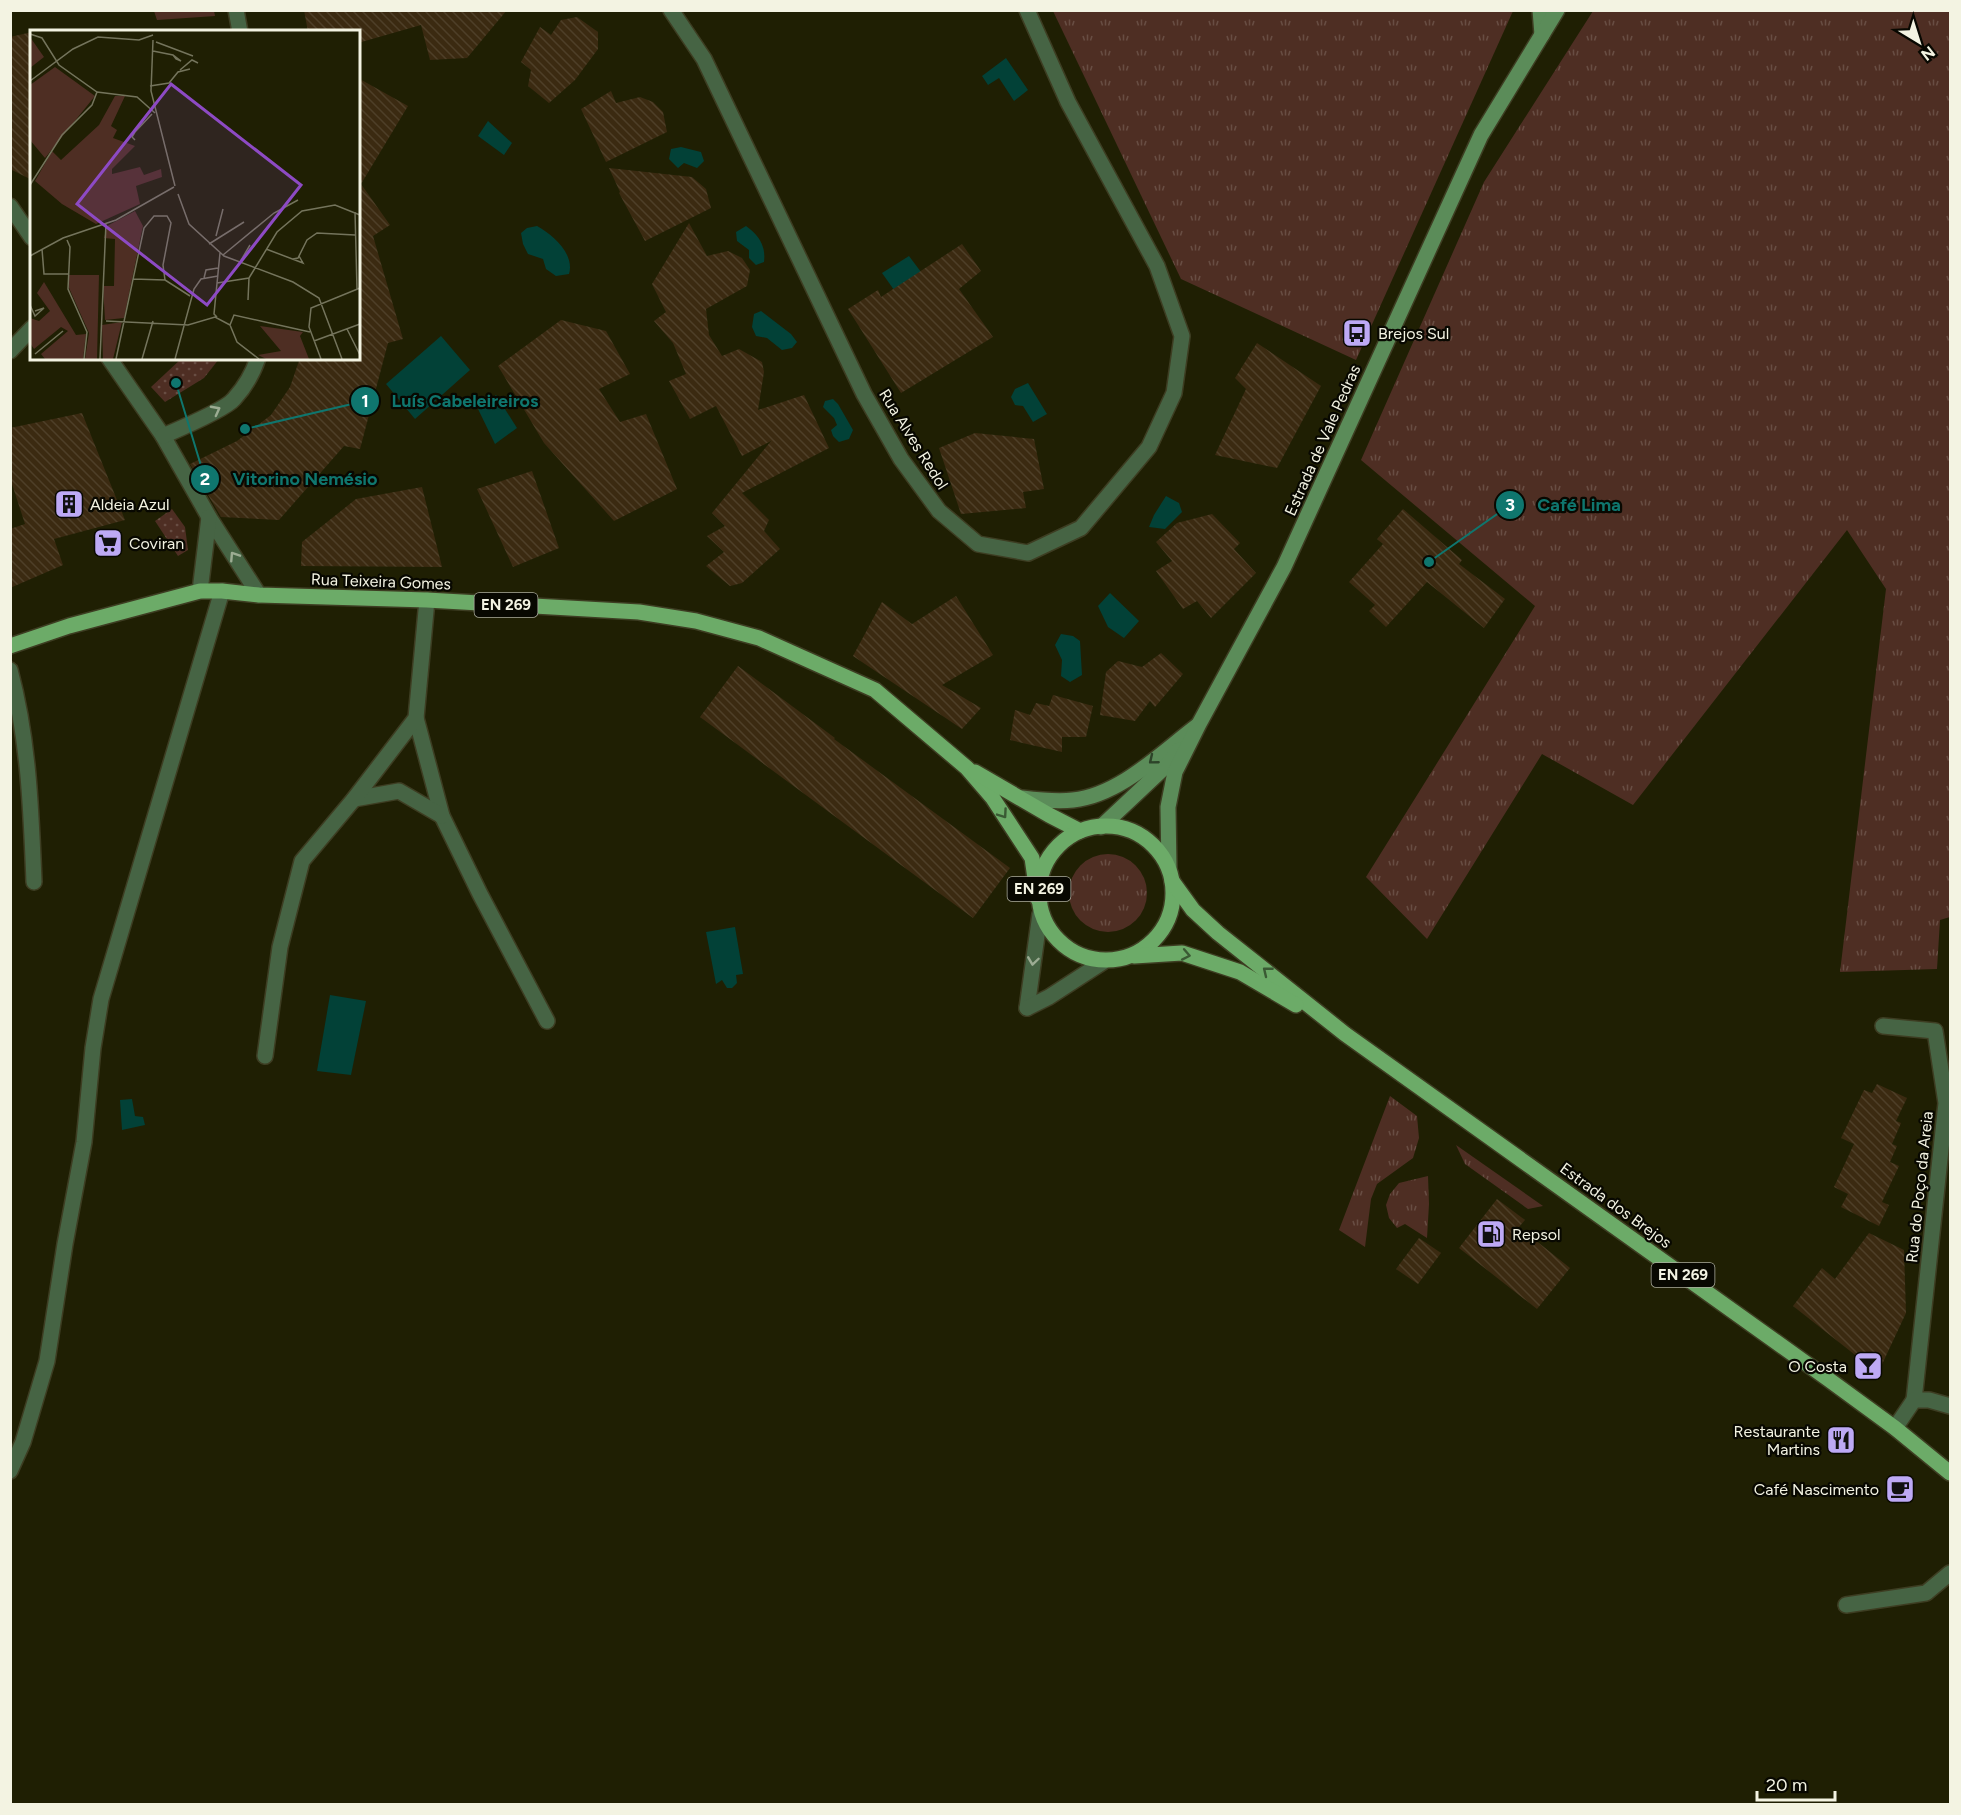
<svg xmlns="http://www.w3.org/2000/svg" width="1961" height="1815" viewBox="0 0 1961 1815" font-family="Figtree,sans-serif">
<style>
.grass{fill:url(#grass-tufts)}
.garden{fill:url(#garden-dots)}
.water{fill:#024137}
.building{fill:url(#building-back-hatch)}
.lines{fill:none;stroke-linecap:round;stroke-linejoin:round}
.minor-casing{stroke:#3d3d22;stroke-width:18}
.secondary-casing{stroke:#3d3d22;stroke-width:18}
.primary-casing{stroke:#3d3d22;stroke-width:18}
.minor{stroke:#466444;stroke-width:15}
.secondary{stroke:#5b8c59;stroke-width:15}
.primary{stroke:#6cab68;stroke-width:15}
.oneway{stroke:#9cac93}
.oneway2{stroke:#2d4329}
.oneway3{stroke:#3a5a34}
.labels{text-anchor:middle;stroke-width:4.5;stroke-linejoin:round;paint-order:stroke}
.shield{fill:#080801;stroke:#acac9e;stroke-width:1.5}
.shield-label{font-size:15px;font-weight:bold;fill:#f3f3e2}
.poi-label{font-size:16px;fill:#f3f3e2;stroke:#080801;text-anchor:start}
.street-label{font-size:16px;fill:#f3f3e2;stroke:#080801}
.inset-road{fill:none;stroke:#74745c;stroke-width:1.5}
.view{fill:#8d4ac4;fill-opacity:0.15;stroke:#8d4ac4;stroke-width:3}
.inset-edge{fill:none;stroke:#f3f3e2;stroke-width:3}
.leader{fill:none;stroke:#0f766e;stroke-width:2}
.callout-dot{fill:#0f766e;stroke:#080801;stroke-width:2}
.mark-label{font-size:18px;text-anchor:middle;font-weight:bold;fill:#fff}
.callout-label{font-size:18px;text-anchor:middle;font-weight:bold;fill:#0f766e;stroke:#080801;stroke-width:4.5;stroke-linejoin:round;paint-order:stroke}
</style>
<defs>
<pattern id="grass-tufts" width="24" height="20" patternUnits="userSpaceOnUse" patternTransform="scale(1.5)"><rect width="24" height="20" fill="#4e2e23"/><path d="M3 7l-1-3M5 7V3M7 7l1-3M15 17l-1-3M17 17v-4M19 17l1-3" fill="none" stroke="#684d43"/></pattern>
<pattern id="garden-dots" width="8" height="8" patternUnits="userSpaceOnUse" patternTransform="scale(1.5)"><rect width="8" height="8" fill="#4e2e23"/><path d="M2 2h.1M6 6h.1" fill="none" stroke="#684d43" stroke-width="1.8" stroke-linecap="round"/></pattern>
<pattern id="building-back-hatch" width="6" height="6" patternUnits="userSpaceOnUse" patternTransform="scale(1.5)"><rect width="6" height="6" fill="#3b2a11"/><path d="M-1 5l2 2M0 0l6 6M5-1l2 2" fill="none" stroke="#4e3f28"/></pattern>
</defs>
<rect width="100%" height="100%" fill="#1f1f03"/>
<g class="grass">
<path d="M154 11H214L215 16 157 20Z"/>
<path d="M1053 11H1513L1356 360 1181 279Z"/>
<path d="M1593 11H1950V917L1940 920 1937 969 1840 972 1886 589 1847 530 1633 805 1542 754 1427 939 1366 877 1535 606 1361 460 1484 182Z"/>
<circle cx="1108" cy="893" r="39"/>
<path d="M1390 1096 1417 1116 1419 1138 1413 1158 1377 1184 1371 1199 1365 1247 1339 1230Z"/>
<path d="M1456 1145 1543 1206 1528 1209 1465 1164Z"/>
<path d="M1428 1176 1429 1204 1427 1238 1405 1224 1397 1228 1389 1218 1386 1205 1390 1194 1399 1183Z"/>
</g>
<g class="garden">
<path d="M181 359H219L204 378 165 402 151 387Z"/>
<path d="M172 509 185 527 188 550 178 556 155 521Z"/>
</g>
<g class="water">
<path d="M1006 58 1028 90 1014 101 999 78 988 85 982 76Z"/>
<path d="M488 121 512 143 504 155 478 136Z"/>
<path d="M681 147 701 152 704 161 697 168 684 163 678 168 669 159 671 149Z"/>
<path d="M537 226C553 235 575 254 569 274L556 276 546 269 543 259 528 254 523 244 521 233 527 228Z"/>
<path d="M746 226C759 235 766 246 764 262L756 265 749 258V250L737 241 736 232Z"/>
<path d="M909 256 921 272 904 304 882 273Z"/>
<path d="M761 311 791 334 797 342 792 348 782 350 767 338 756 336 752 327 754 314Z"/>
<path d="M441 336 470 370 415 419 386 384Z"/>
<path d="M1028 383 1047 414 1033 422 1023 406 1015 405 1011 397 1015 389Z"/>
<path d="M496 395 517 428 495 444 478 409Z"/>
<path d="M833 399 838 404 853 430 849 439 839 442 833 436 831 430 837 425 834 418 823 407 825 401Z"/>
<path d="M1166 496 1179 503 1182 512 1165 529 1149 527 1154 515Z"/>
<path d="M1110 593 1139 621 1124 638 1108 627 1098 606Z"/>
<path d="M1061 634 1073 636 1080 641 1082 675 1070 682 1061 676 1062 660 1055 645Z"/>
<path d="M735 927 743 974 736 975 737 983 732 988H727L722 980 716 984 706 932Z"/>
<path d="M330 995 366 1001 351 1075 317 1071Z"/>
<path d="M132 1099 135 1116 143 1117 145 1125 122 1130 120 1100Z"/>
</g>
<g class="building">
<path d="M304 10H507L467 58 430 60 421 25 358 43V32H308Z"/>
<path d="M577 17 598 32V49L575 80 549 103 528 86 531 70 521 62 540 27 551 35 561 20Z"/>
<path d="M32 32V180L10 169V37Z"/>
<path d="M358 78 408 106 361 184 390 225 373 236 403 339 388 343 360 449 344 446 279 520 221 517 190 464 237 441 271 415 290 387 300 358H358Z"/>
<path d="M611 91 616 103 640 97 653 102 663 112 667 132 606 162 581 109Z"/>
<path d="M609 168 692 177 706 189 711 208 645 241 619 193 620 192Z"/>
<path d="M689 223 707 256 728 251 742 258 750 270 747 286 706 309 709 335 722 356 739 349 762 362 764 372 758 410 804 395 829 448 742 493 769 520 764 531 780 549 742 583 730 586 706 566 724 552 707 536 725 526 712 513 771 441 742 456 716 406 690 419 669 381 686 374 673 343 654 321 666 312 652 284Z"/>
<path d="M962 244 981 271 959 289 993 337 901 393 848 309 878 290 881 297Z"/>
<path d="M561 320 606 331 630 374 599 389 620 422 646 414 677 489 614 521 544 443 498 366Z"/>
<path d="M1257 343 1321 386 1277 468 1215 455 1246 389 1235 378Z"/>
<path d="M82 413 125 520 54 539 63 565 10 588V529L25 524 10 478V428Z"/>
<path d="M975 433 1034 439 1044 489 1023 492 1026 508 961 514 939 448Z"/>
<path d="M532 471 559 548 513 567 477 489Z"/>
<path d="M422 487 442 567 301 566 302 542 356 499Z"/>
<path d="M1403 509 1462 560 1459 564 1505 599 1484 628 1427 582 1386 627 1369 611 1375 605 1349 582 1383 544 1377 539Z"/>
<path d="M1212 514 1240 543 1234 549 1256 573 1211 618 1197 601 1183 609 1156 571 1172 561 1156 542 1177 523Z"/>
<path d="M956 596 993 655 942 685 981 708 962 729 853 656 882 602 912 624Z"/>
<path d="M1161 653 1183 674 1155 707 1150 701 1135 721 1100 715 1106 672 1118 661 1142 667Z"/>
<path d="M738 666 835 738 834 739 1010 868 973 918 700 717Z"/>
<path d="M1053 695 1093 706 1086 737H1062V752L1010 740 1015 710 1030 715 1036 703 1049 706Z"/>
<path d="M1877 1084 1907 1098 1896 1121 1901 1123 1892 1144 1897 1146 1890 1162 1899 1166 1882 1202 1889 1205 1879 1226 1841 1207 1848 1194 1834 1187 1854 1144 1841 1138 1864 1090 1872 1093Z"/>
<path d="M1497 1199 1525 1220 1519 1227 1570 1268 1537 1309 1459 1248Z"/>
<path d="M1869 1233 1904 1250 1906 1313 1878 1373 1793 1306 1822 1268 1835 1279Z"/>
<path d="M1419 1238 1441 1253 1418 1284 1396 1269Z"/>
</g>
<g class="lines">
<g class="minor-casing">
<g id="minor">
<path d="M236 10 240 32"/>
<path d="M671 10 704 59 864 394 901 459 939 511 978 544 1028 553 1081 528 1149 447 1174 393 1182 336 1157 266 1068 102 1027 10"/>
<path d="M10 206 32 238"/>
<path d="M10 351 32 328"/>
<path d="M109 358 163 436 209 517 259 595"/>
<path d="M163 436C177 430 226 409 234 399 244 388 253 373 258 358"/>
<path d="M200 591 209 517"/>
<path d="M10 670C29 741 31 810 34 882"/>
<path d="M416 718 442 816 480 894 547 1021"/>
<path d="M354 799 399 791 442 816"/>
<path d="M1027 1008 1040 914"/>
<path d="M1027 1008 1049 997 1103 962"/>
<path d="M1883 1026 1935 1031 1946 1103 1914 1400"/>
<path d="M265 1056 280 947 302 861 354 799 416 718 427 600"/>
<path d="M1895 1428 1914 1400H1929L1950 1406"/>
<path d="M10 1471 23 1442 47 1361 65 1244 84 1142 93 1048 101 999 222 591"/>
<path d="M1846 1605 1926 1593 1950 1573"/>
</g>
</g>
<g class="secondary-casing">
<g id="secondary">
<path d="M1540 10 1542 35"/>
<path d="M1022 798C1039 800 1056 802 1073 800 1120 795 1161 753 1197 726"/>
<path d="M1101 827 1168 764 1179 750"/>
<path d="M1169 869 1168 807 1175 772 1199 724 1284 567 1481 135 1557 10"/>
</g>
</g>
<g class="primary-casing">
<g id="primary">
<path d="M10 646 69 626 200 591H222L259 595 427 600 639 612 696 621 759 638 875 690 967 768 992 797 1032 858 1038 899"/>
<path d="M975 772 1049 815 1080 831"/>
<circle cx="1106" cy="893" r="67"/>
<path d="M1172 881 1193 910 1218 933 1345 1034 1828 1379 1895 1428 1950 1473"/>
<path d="M1134 956 1182 953 1240 972 1296 1005"/>
</g>
</g>
<use href="#minor" class="minor"/>
<use href="#secondary" class="secondary"/>
<use href="#primary" class="primary"/>
</g>
<defs><path id="oneway-chevron" d="M-2-3.5L2.5 0L-2 3.5" fill="none" stroke-width="1.6" stroke-linecap="round" stroke-linejoin="round" transform="scale(1.5)"/></defs>
<g class="oneway">
<use href="#oneway-chevron" transform="translate(216 410) rotate(-28)"/>
<use href="#oneway-chevron" transform="translate(234 556) rotate(-123)"/>
<use href="#oneway-chevron" transform="translate(1033 961) rotate(98)"/>
</g>
<use class="oneway2" href="#oneway-chevron" transform="translate(1153 760) rotate(141)"/>
<g class="oneway3">
<use href="#oneway-chevron" transform="translate(1003 814) rotate(55)"/>
<use href="#oneway-chevron" transform="translate(1186 955) rotate(11)"/>
<use href="#oneway-chevron" transform="translate(1267 971) rotate(-141)"/>
</g>
<defs>
<g id="bus-square" transform="scale(1.5)"><rect x="-9" y="-9" width="18" height="18" rx="4" fill="#bda9f5" stroke="#080801"/><path d="M-5-6H5V4H4V6H2V4H-2V6H-4V4H-5ZM-3.5-4V0h7V-4ZM-3.5 1.2v1.5H-2V1.2ZM2 1.2v1.5H3.5V1.2Z" fill="#111"/></g>
<g id="building-square" transform="scale(1.5)"><rect x="-9" y="-9" width="18" height="18" rx="4" fill="#bda9f5" stroke="#080801"/><path d="M-4-6H4V6H1V3H-1V6H-4ZM-2.5-4.3h1.7v1.8h-1.7ZM.8-4.3h1.7v1.8H.8ZM-2.5-1h1.7V.8h-1.7ZM.8-1h1.7V.8H.8Z" fill="#111"/></g>
<g id="supermarket-square" transform="scale(1.5)"><rect x="-9" y="-9" width="18" height="18" rx="4" fill="#bda9f5" stroke="#080801"/><path d="M-6-5.5h2.5l.6 2H6L4.5 2H-2.5L-4.4-4H-6ZM-1.5 3.2a1.3 1.3 0 1 0 .1 0ZM3 3.2a1.3 1.3 0 1 0 .1 0Z" fill="#111"/></g>
<g id="fuel-square" transform="scale(1.5)"><rect x="-9" y="-9" width="18" height="18" rx="4" fill="#bda9f5" stroke="#080801"/><path d="M-5.5-6h7V0h2V4h1.3V-2.5L3-4.5l.8-.8L6-3V5H2.5V1h-1V6h-7ZM-4.2-4.7v3.2H.2V-4.7Z" fill="#111"/></g>
<g id="bar-square" transform="scale(1.5)"><rect x="-9" y="-9" width="18" height="18" rx="4" fill="#bda9f5" stroke="#080801"/><path d="M-6-5H6L.8 .8V4.5H3.5V6h-7V4.5H-.8V.8Z" fill="#111"/></g>
<g id="restaurant-square" transform="scale(1.5)"><rect x="-9" y="-9" width="18" height="18" rx="4" fill="#bda9f5" stroke="#080801"/><path d="M-5-6h1v4h1v-4h1v4h1v-4h1v5L-1.5 .5V6h-2V.5L-5-1ZM5-6V6H3V1.5H1.5Q1.5-4 5-6Z" fill="#111"/></g>
<g id="cafe-square" transform="scale(1.5)"><rect x="-9" y="-9" width="18" height="18" rx="4" fill="#bda9f5" stroke="#080801"/><path d="M-5.5-4.5H6V0H3Q3 3.5 0 3.5H-2.5Q-5.5 3.5-5.5 0ZM3-3.2v2h1.7v-2ZM-6 4.5H4V6H-6Z" fill="#111"/></g>
</defs>
<g fill-rule="evenodd">
<use href="#bus-square" x="1357" y="333"/>
<use href="#building-square" x="69" y="504"/>
<use href="#supermarket-square" x="108" y="543"/>
<use href="#fuel-square" x="1491" y="1234"/>
<use href="#bar-square" x="1868" y="1366"/>
<use href="#restaurant-square" x="1841" y="1440"/>
<use href="#cafe-square" x="1900" y="1489"/>
</g>
<g class="labels">
<g class="shield">
<rect x="474.5" y="593" width="63" height="24" rx="4.5"/>
<rect x="1007.5" y="877" width="63" height="24" rx="4.5"/>
<rect x="1651.5" y="1263" width="63" height="24" rx="4.5"/>
</g>
<g class="shield-label">
<text x="506" y="610">EN 269</text>
<text x="1039" y="894">EN 269</text>
<text x="1683" y="1280">EN 269</text>
</g>
<g class="poi-label">
<text x="1378" y="339">Brejos Sul</text>
<text x="90" y="510">Aldeia Azul</text>
<text x="129" y="549">Coviran</text>
<text x="1512" y="1240">Repsol</text>
<text x="1847" y="1372" text-anchor="end">O Costa</text>
<text x="1820" y="1437" text-anchor="end">Restaurante<tspan x="1820" dy="18">Martins</tspan></text>
<text x="1879" y="1495" text-anchor="end">Café Nascimento</text>
</g>
<g class="street-label">
<text transform="translate(914 439) rotate(58)" y="6">Rua Alves Redol</text>
<text transform="translate(1322 440) rotate(-66)" y="6">Estrada de Vale Pedras</text>
<text transform="translate(381 581) rotate(2)" y="6">Rua Teixeira Gomes</text>
<text transform="translate(1919 1187) rotate(-84)" y="6">Rua do Poço da Areia</text>
<text transform="translate(1616 1205) rotate(36)" y="6">Estrada dos Brejos</text>
</g>
</g>
<g transform="translate(30 30)">
<rect width="330" height="330" fill="#1f1f03"/>
<path d="M25 37 65 66 15 128 0 110V55ZM85 66H95L81 96 87 100 83 108 105 116 82 139V144L110 137 114 145 131 139 132 147 106 156 110 174 66 194 32 174 5 151 22 121 31 130 69 95ZM105 181 113 196 94 288 75 290 73 256H84L85 209 74 208 77 196ZM39 245H69L67 329H55L59 303 39 258ZM14 252 46 305 56 304 53 329H15L11 324 38 301 31 297 4 319 0 313V288L9 291 20 281 7 263ZM92 292 83 329H73L72 295ZM230 296 273 302 270 306 279 329H236L228 325 251 321Z" fill="#4e2e23"/>
<path d="M0 7 14 27 0 38Z" fill="#4e2e23"/>
<path class="inset-road" d="M0 4 12 8 29 35 67 62 107 67 125 83M123 10 121 61 145 156M126 12 163 26M123 21 143 25 151 31 146 29 143 25M150 40 162 30 168 33M0 51 43 19 68 7 109 10 123 5M120 56 139 53 148 42 160 39M105 110 102 107 105 102 122 84M0 155 32 105 62 75 67 62M148 164 159 194 194 226 263 252 289 268 312 329M325 182 327 259M186 206 193 179M37 210 40 217 38 259 57 302 54 329M179 214 214 192M12 219 14 244H38M236 219 273 233 269 226M193 225 244 183 268 170M0 226 33 208 86 190 144 157M263 229 268 228 277 210 287 203 325 205M210 232 220 215M174 248 176 240 188 238M103 249 135 250M187 253 219 248 247 202 272 181 305 175 330 185M218 270 219 248M0 275 5 286 14 278 5 281M187 287 184 284 190 223M76 291 158 295 185 287 200 295M200 295 204 285 280 302M200 295 207 312 229 329M317 299 330 325M284 311 330 294M5 324 33 301M70 329 76 193M86 329 114 198 124 186H137L141 193 133 235 135 250 160 266M112 329 123 291M145 329 164 259 171 249 188 246M291 329 279 297 281 278 330 258"/>
<path class="view" d="M141 54 271 155 177 275 47 174Z"/>
<rect width="330" height="330" class="inset-edge"/>
</g>
<path class="leader" d="M245 429L365 401M176 383L205 479M1429 562L1510 505"/>
<g class="callout-dot">
<circle cx="245" cy="429" r="6"/>
<circle cx="176" cy="383" r="6"/>
<circle cx="1429" cy="562" r="6"/>
<circle cx="365" cy="401" r="15"/>
<circle cx="205" cy="479" r="15"/>
<circle cx="1510" cy="505" r="15"/>
</g>
<g class="mark-label">
<text x="365" y="407">1</text>
<text x="205" y="485">2</text>
<text x="1510" y="511">3</text>
</g>
<g class="callout-label">
<text x="465" y="407">Luís Cabeleireiros</text>
<text x="305" y="485">Vitorino Nemésio</text>
<text x="1579" y="511">Café Lima</text>
</g>
<rect width="1961" height="1815" fill="none" stroke="#f3f3e2" stroke-width="24"/>
<g transform="translate(1919 42) rotate(142)" stroke="#080801" stroke-width="4.5" paint-order="stroke">
<path d="M0-4.5L10 22L0 15L-10 22Z" fill="#f3f3e2"/>
<text y="-9" font-size="16" font-weight="bold" text-anchor="middle" fill="#f3f3e2">N</text>
</g>
<path d="M1757 1791v9h78v-9" fill="none" stroke="#f3f3e2" stroke-width="3"/>
<text x="1766" y="1791" font-size="18" fill="#f3f3e2" stroke="#080801" stroke-width="4.5" paint-order="stroke">20 m</text>
</svg>
